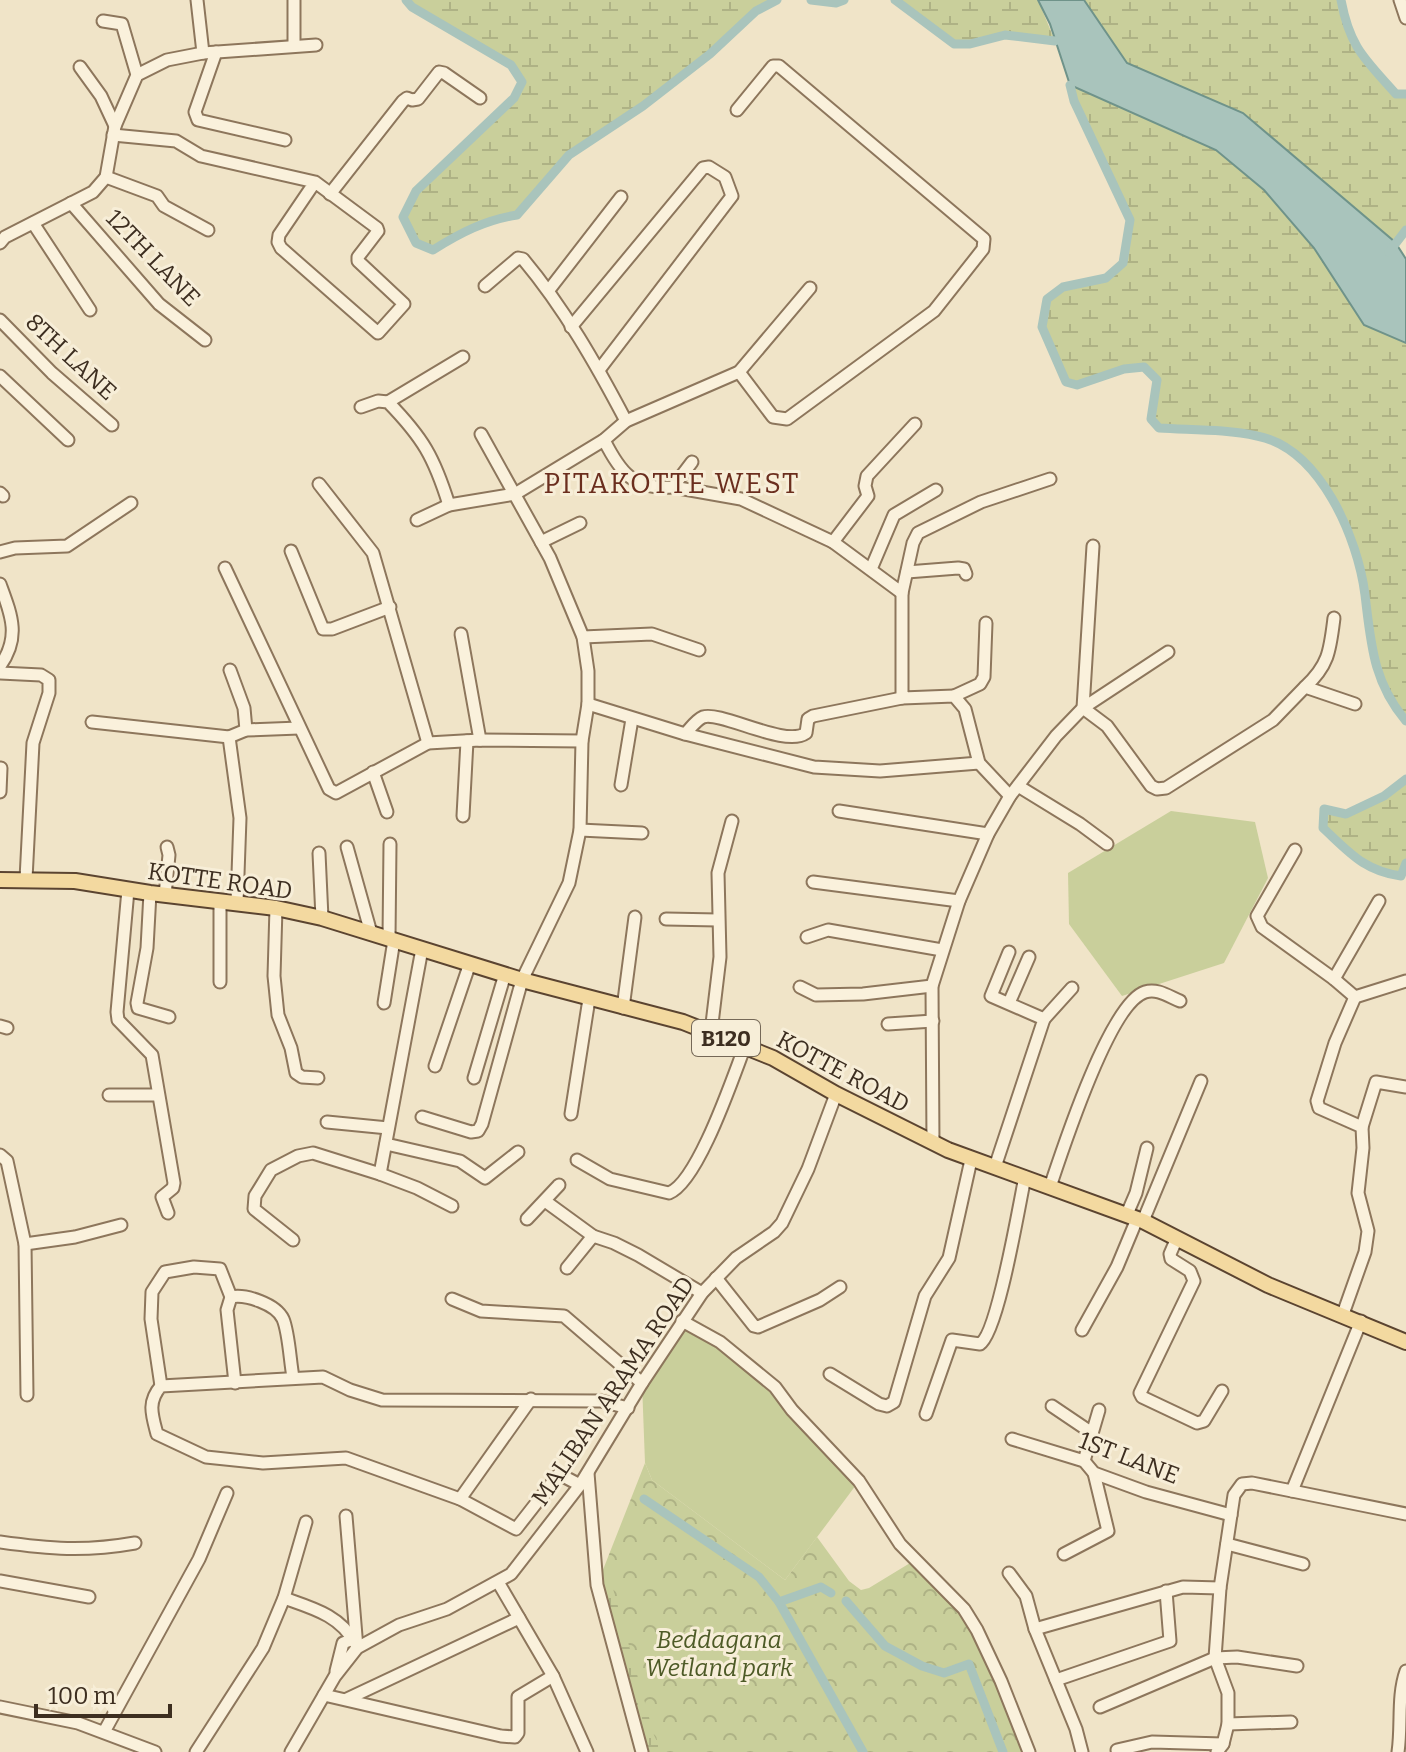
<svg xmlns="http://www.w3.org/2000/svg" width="1406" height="1752" viewBox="0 0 1406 1752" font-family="Bitter,serif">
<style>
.forest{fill:url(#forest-crowns)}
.wetland{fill:url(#wetland-marsh)}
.garden{fill:#c9cf9b}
.water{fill:#a9c4bc;stroke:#6f938a;stroke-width:2}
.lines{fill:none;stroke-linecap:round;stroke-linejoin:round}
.canal{stroke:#a9c4bc;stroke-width:9}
.minor-casing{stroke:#8d765c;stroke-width:15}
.major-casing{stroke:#5b4430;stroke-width:18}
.minor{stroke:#faf1dc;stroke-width:11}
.major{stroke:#f3d9a0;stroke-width:14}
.labels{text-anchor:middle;stroke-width:6;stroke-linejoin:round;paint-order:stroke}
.shield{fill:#f7eed8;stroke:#756857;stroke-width:2}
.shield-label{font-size:22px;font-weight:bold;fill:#3d2e20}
.street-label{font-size:24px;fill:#3d2e20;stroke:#f7eed8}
.park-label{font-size:24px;font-style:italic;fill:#4d5a26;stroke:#f7eed8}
.quarter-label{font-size:28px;letter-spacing:2px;fill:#6b2e1e;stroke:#f7eed8}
</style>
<defs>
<pattern id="forest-crowns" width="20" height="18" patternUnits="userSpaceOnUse" patternTransform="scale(2)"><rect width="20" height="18" fill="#c9cf9b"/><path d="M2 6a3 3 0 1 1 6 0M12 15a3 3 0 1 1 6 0" fill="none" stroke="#aeb285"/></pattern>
<pattern id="wetland-marsh" width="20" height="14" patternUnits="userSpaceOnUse" patternTransform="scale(2)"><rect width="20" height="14" fill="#c9cf9b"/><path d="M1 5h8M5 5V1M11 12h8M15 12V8" fill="none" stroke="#aeb285"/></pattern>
</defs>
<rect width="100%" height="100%" fill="#f0e4c8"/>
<path class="forest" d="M645 1463 652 1480 785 1580 817 1537 849 1581 861 1590 869 1588 915 1560 964 1609 1029 1752H642L597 1585Z"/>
<g class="wetland">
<path d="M406 0H777L755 11 710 54 643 106 569 155 517 215C485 220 460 233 433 250L416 243 403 217 416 191 514 98 522 82 511 65 412 7Z"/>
<path d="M895 0H1038L1055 41 1005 35 970 44H954Z"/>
<path d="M1084 0H1341C1350 48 1364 59 1396 94H1406V230L1395 242 1243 113 1127 63Z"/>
<path d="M1070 85 1216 150 1264 190 1314 248 1364 325 1406 343V721C1373 682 1371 644 1365 595 1358 538 1320 448 1257 436 1226 429 1191 430 1159 428L1151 419 1157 380 1144 367 1124 369 1077 385 1066 382 1042 327 1047 299 1063 287 1106 278 1123 263 1130 220 1074 101Z"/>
<path d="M1406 779V863L1401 876C1364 871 1349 852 1323 828L1324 809 1346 814 1384 796Z"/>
<path d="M597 1585H612L654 1735 662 1752H642Z"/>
</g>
<g class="garden">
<path d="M1171 811 1255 822 1268 878 1224 963 1122 996 1069 924 1068 873Z"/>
<path d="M682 1321 775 1387 859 1481 785 1580 652 1480 645 1463 642 1383Z"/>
</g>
<path class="water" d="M1038 0H1084L1127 63 1243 113 1395 242 1406 259V343L1364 325 1314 248 1264 190 1216 150 1070 85 1050 24Z"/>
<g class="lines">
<g class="canal">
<path d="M406 0 412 7 511 65 522 82 514 98 416 191 403 217 416 243 433 250C460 233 485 220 517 215L569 155 643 106 710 54 756 11 777 0"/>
<path d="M811 0 836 3 844 0"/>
<path d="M895 0 954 44H970L1005 35 1055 41"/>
<path d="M1341 0C1350 48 1365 59 1396 94H1406"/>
<path d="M1070 85 1074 101 1130 220 1123 263 1106 278 1063 287 1047 299 1042 327 1066 382 1077 385 1124 369 1144 367 1157 380 1151 419 1159 428C1191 430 1226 429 1257 436 1320 448 1358 538 1365 595 1371 644 1373 682 1406 721"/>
<path d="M1389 252 1406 230"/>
<path d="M1406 779 1384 796 1346 814 1324 809 1323 828C1349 852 1364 871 1401 876L1406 863"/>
<path d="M644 1499 759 1577 779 1602 863 1752"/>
<path d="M846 1601 885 1646 922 1666 944 1673 969 1664 1003 1752"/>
<path d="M779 1602 821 1587 831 1593"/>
</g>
<g class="minor-casing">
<g id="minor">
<path d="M197 0 203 53"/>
<path d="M1400 0 1406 18"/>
<path d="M103 21 122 24 137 75"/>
<path d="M294 46V0"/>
<path d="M216 52 195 112 198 120 285 140"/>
<path d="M80 67 101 96 115 126"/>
<path d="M737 110 773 66H779L984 239 983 249 934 311 787 419 773 417 739 372"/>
<path d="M113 135 176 141 201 156 315 182 377 228 378 231 358 257V261L404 304 378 333 281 248 278 242 279 235 315 182"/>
<path d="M106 177 157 196 164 206 208 230"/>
<path d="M330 194 403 101 407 98 412 100 418 99 439 72 444 73 480 98"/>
<path d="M71 203 159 304 205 340"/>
<path d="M33 223 90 310"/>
<path d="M0 243 5 237 93 192 106 177 115 126 137 75 167 60 203 53 316 45"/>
<path d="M485 286 518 258 523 259C564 308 596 364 626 421"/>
<path d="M549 290 621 197"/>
<path d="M0 320 52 373 112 425"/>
<path d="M571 327 703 168 709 167 725 177 732 196 599 370"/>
<path d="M0 376 68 440"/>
<path d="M388 402 463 357"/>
<path d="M361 407 378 401 388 402C423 438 434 457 449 505"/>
<path d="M604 440C620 472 633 490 673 487L692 462"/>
<path d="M319 484 373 553 428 743"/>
<path d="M673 487 741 499 833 542 902 593 913 543 918 533 981 502 1050 479"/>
<path d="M0 493 3 496"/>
<path d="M417 520 449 505 515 494 604 440 626 421 739 372 810 288"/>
<path d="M541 542 580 523"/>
<path d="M833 542 868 496 865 486 867 476 915 424"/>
<path d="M1093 546 1083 708 1107 726 1151 786 1157 789 1166 788 1273 720 1305 687 1355 704"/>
<path d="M291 551 323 629H332L390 607"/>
<path d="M0 552 15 548 67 546 131 503"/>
<path d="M225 568 329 789 336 793 428 743 480 740 582 741"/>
<path d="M871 569 894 515 936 490"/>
<path d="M907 572 958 568 964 569 966 574"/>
<path d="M0 584C11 614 21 637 0 666"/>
<path d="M902 593V698L954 696 965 709 979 763 1010 796"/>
<path d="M461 634 480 740"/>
<path d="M583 637 652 634 699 650"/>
<path d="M230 670 244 708 246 730"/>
<path d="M0 673 41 675 49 680V693L33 743 26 879"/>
<path d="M1305 687C1329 665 1330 650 1334 618"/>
<path d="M954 696 980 684 984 677 986 623"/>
<path d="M588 704 685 734 814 767 880 771 979 763"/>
<path d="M92 722 229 737 246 730 299 728"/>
<path d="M685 734C690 729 696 720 703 717 722 711 785 748 806 733L808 719 813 716 902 698"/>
<path d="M229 737 240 818 237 902"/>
<path d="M373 772 387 812"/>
<path d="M621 785 632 719"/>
<path d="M1018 786 1080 824 1107 844"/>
<path d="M0 792 1 768"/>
<path d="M839 811 988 834"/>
<path d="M463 816 467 741"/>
<path d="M580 830 642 833"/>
<path d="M347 847 371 933"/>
<path d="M1295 850 1257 916 1262 927 1334 979 1379 901"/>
<path d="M319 853 322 918"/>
<path d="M813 882 959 901"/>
<path d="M128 890 117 1012 118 1020 152 1055 174 1183 173 1188 162 1197 168 1213"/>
<path d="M150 893 147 948 137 1003 138 1008 169 1017"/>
<path d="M165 895 169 855 167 847"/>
<path d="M276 908 274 976 278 1015 291 1048 296 1073 302 1077 318 1078"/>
<path d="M666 919 718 920"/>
<path d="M807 937 828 930 942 950"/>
<path d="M389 938 390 844"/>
<path d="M1334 979 1355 997"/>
<path d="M220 982V902"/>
<path d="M800 987 816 995 863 994 932 986"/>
<path d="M384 1003 394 940"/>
<path d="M1009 1003 1029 957"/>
<path d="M623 1008 635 917"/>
<path d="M1044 1019 1072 988"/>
<path d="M888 1024 933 1021"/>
<path d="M0 1026 7 1028"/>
<path d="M711 1032 720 957 718 873 732 821"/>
<path d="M435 1066 470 963"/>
<path d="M474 1078 505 974"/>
<path d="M109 1095H158"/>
<path d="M571 1114 589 999"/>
<path d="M422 1117 471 1132 478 1131 482 1124 522 980 569 883 580 830 582 741 588 704V671L583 637 550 558 481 434"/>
<path d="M327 1122 388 1128"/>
<path d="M1362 1127 1376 1082 1406 1087"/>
<path d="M933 1143 932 986 959 901 988 834 1010 796 1056 736 1083 708 1168 652"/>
<path d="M386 1144 460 1161 485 1178 518 1152"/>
<path d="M0 1155 7 1161 25 1244 27 1395"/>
<path d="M577 1160 610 1179 669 1193C698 1182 733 1077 745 1046"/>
<path d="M995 1167 1044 1019 991 996 1009 952"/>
<path d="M380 1174 417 1188 452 1206"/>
<path d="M1050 1187C1062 1151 1110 1003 1145 992 1157 988 1168 996 1180 1001"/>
<path d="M545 1201 593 1236 614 1243 638 1255 702 1293"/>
<path d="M1127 1214 1136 1193 1147 1148"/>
<path d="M527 1219 559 1185"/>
<path d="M1143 1221 1201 1081"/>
<path d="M1177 1238 1170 1254 1171 1259 1190 1271 1194 1281 1140 1393 1142 1397 1197 1423 1204 1421 1222 1391"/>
<path d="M293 1240 254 1209 255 1196 271 1170 298 1156 313 1153 380 1174 422 949"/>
<path d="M25 1244 75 1237 121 1225"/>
<path d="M567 1268 593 1236"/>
<path d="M716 1278 754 1326 758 1327 820 1300 840 1287"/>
<path d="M452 1299 481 1311 564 1316 642 1383"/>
<path d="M1343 1314 1365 1252 1368 1231 1358 1193 1363 1148 1362 1127 1319 1108 1317 1101 1335 1043 1355 997 1406 981"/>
<path d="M682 1321 720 1342 775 1387 792 1410 859 1481 900 1544 964 1609 977 1630 1001 1681 1029 1752"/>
<path d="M1082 1330 1117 1267 1137 1219"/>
<path d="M830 1374 879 1404 887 1406 894 1402 925 1296 949 1258 971 1160"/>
<path d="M235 1383 227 1310 231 1297C246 1294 276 1304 283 1319 289 1333 290 1362 293 1377"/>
<path d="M161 1386 151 1319 152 1292 165 1272 194 1267 220 1269 231 1297"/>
<path d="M1052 1406 1092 1433"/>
<path d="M926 1414 952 1340 980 1344C998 1333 1019 1205 1025 1177"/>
<path d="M1012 1439 1084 1461 1094 1473 1146 1492 1231 1515"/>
<path d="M1084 1461 1099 1410"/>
<path d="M588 1473 597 1585 642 1752"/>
<path d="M580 1485 559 1474 516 1529 460 1499 346 1458 263 1463 206 1457 157 1434C152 1415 147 1402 161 1386L323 1377 350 1390 382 1400 601 1401 628 1408"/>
<path d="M1292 1491 1406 1514"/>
<path d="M460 1499 531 1399"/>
<path d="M346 1516 357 1648"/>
<path d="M0 1542C50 1549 84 1552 135 1543"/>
<path d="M1227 1544 1303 1564"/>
<path d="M1064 1554 1108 1531 1094 1473"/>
<path d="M1009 1573 1026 1596 1035 1629 1076 1729 1082 1752"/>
<path d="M0 1581 89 1597"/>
<path d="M498 1582 553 1676 587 1752"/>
<path d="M284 1598C312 1608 340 1615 355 1643"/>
<path d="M1035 1629 1183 1587 1220 1588"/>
<path d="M336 1671 343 1643 353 1639"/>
<path d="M1056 1680 1170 1641 1166 1591"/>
<path d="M324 1695 501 1736 515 1737 518 1733V1697L553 1676"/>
<path d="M347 1699 519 1618"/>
<path d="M0 1707 78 1723 155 1752"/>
<path d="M1100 1707 1215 1658 1237 1657 1297 1666"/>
<path d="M1228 1724 1291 1722"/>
<path d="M104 1732 199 1559 227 1493"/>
<path d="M1117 1750 1152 1742 1223 1744"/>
<path d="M196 1752 263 1648 284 1598 306 1522"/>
<path d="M291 1752 335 1676 357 1648 399 1625 447 1609 511 1574 580 1485 642 1383 702 1293 736 1258 774 1232 782 1223 808 1169 836 1094"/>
<path d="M1217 1752 1223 1744 1228 1724V1693L1215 1658 1220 1588 1234 1495 1242 1484 1252 1483 1292 1491 1361 1321"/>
<path d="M1398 1752C1402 1726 1397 1696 1406 1671"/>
</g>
</g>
<g class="major-casing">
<path id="major" d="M0 880 75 881 150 893 276 908 322 918 522 980 683 1022 773 1058 836 1094 948 1150 1143 1221 1268 1285 1406 1342"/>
</g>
<use href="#minor" class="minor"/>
<use href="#major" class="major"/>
</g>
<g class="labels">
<rect class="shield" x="692" y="1020" width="68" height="36" rx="6"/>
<g class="shield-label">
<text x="726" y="1046">B120</text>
</g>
<g class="street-label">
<text transform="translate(153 258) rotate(46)" y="8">12TH LANE</text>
<text transform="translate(71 357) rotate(43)" y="8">8TH LANE</text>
<text transform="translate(220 881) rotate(8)" y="8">KOTTE ROAD</text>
<text transform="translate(843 1072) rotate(28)" y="8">KOTTE ROAD</text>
<text transform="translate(613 1391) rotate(-56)" y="8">MALIBAN ARAMA ROAD</text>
<text transform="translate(1129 1458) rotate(21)" y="8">1ST LANE</text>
</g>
<g class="park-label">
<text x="719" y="1648">Beddagana<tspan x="719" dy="28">Wetland park</tspan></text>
</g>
<g class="quarter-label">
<text x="672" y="493">PITAKOTTE WEST</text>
</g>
</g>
<path d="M36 1704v12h134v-12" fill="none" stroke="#3d2e20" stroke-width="4"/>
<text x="48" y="1704" font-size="24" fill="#3d2e20" stroke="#f7eed8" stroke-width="6" paint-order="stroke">100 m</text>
</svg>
